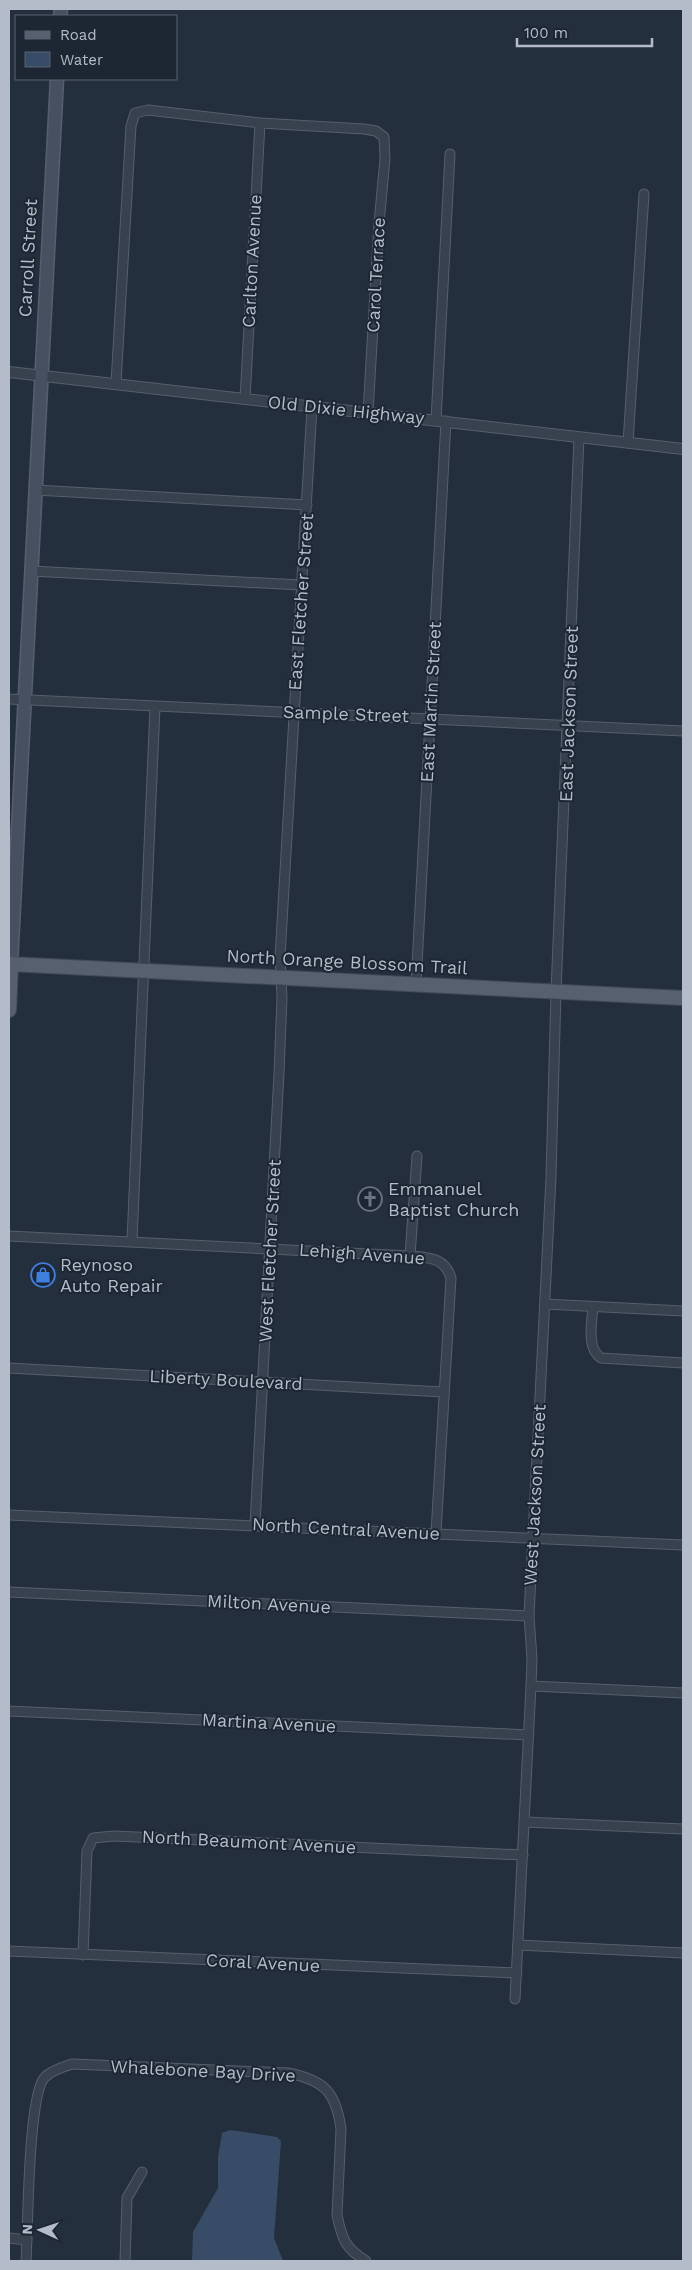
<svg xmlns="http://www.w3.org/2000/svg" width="692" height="2270" viewBox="0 0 692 2270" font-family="'Work Sans',sans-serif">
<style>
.water{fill:#394c67}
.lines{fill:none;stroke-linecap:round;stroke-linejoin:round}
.minor-casing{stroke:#565f6c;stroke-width:11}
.tertiary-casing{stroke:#565f6c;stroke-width:12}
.secondary-casing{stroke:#565f6c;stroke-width:15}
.primary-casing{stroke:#414a57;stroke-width:16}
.minor{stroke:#38414e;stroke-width:9}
.tertiary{stroke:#38414e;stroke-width:10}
.secondary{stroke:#465061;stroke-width:12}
.primary{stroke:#56606e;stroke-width:14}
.labels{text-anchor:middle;stroke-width:4;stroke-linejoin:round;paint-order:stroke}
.street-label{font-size:18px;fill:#b4bcc9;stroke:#1d2633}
.poi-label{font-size:18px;fill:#b4bcc9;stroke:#1d2633;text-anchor:start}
</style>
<rect width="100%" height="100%" fill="#242f3e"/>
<path class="water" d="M230 2130 277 2137 281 2141 274 2238 283 2261H192L193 2232 218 2188V2157L222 2133Z"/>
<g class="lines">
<g class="minor-casing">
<g id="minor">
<path d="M116 383 131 126 135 113 148 110 260 123 364 129 376 131 384 137 385 159 379 223 368 413"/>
<path d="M245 399 260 123"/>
<path d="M436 420 450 154"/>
<path d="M628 443 644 194"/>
<path d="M35 490 307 505"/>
<path d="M31 571 301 585"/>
<path d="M9 699 683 731"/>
<path d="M416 984 446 421"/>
<path d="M9 1236 410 1256C428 1258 445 1257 451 1278L436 1533"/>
<path d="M132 1241 155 707"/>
<path d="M410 1256 417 1156"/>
<path d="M545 1304 683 1311"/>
<path d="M593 1307C592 1322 586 1348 601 1358L683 1363"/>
<path d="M9 1368 443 1392"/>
<path d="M9 1515 683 1545"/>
<path d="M255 1524 279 1073 282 998 280 957 312 407"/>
<path d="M9 1592 529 1616"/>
<path d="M531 1686 683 1693"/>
<path d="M9 1711 529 1735"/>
<path d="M525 1822 683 1829"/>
<path d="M518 1945 683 1953"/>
<path d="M9 1951 517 1973"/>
<path d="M83 1955 87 1851 93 1838 114 1836 523 1855"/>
<path d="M515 1999 531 1686 532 1659 529 1616 551 1177 556 991 579 437"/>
<path d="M9 2238 27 2240"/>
<path d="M26 2261C28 2230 28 2093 45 2077 52 2070 63 2067 72 2064L288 2073C324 2080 336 2092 341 2129L337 2215C342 2239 345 2248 366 2261"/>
<path d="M125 2261 127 2198 142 2172"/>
</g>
</g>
<g class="tertiary-casing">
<path id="tertiary" d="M9 372 683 449"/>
</g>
<g class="secondary-casing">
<g id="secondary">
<path d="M60 16 61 9"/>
<path d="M11 964 57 79"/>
</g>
</g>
<g class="primary-casing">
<g id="primary">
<path d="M9 964 683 998"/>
<path d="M9 1010 11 964"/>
</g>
</g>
<use href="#minor" class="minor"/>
<use href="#tertiary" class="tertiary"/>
<use href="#secondary" class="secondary"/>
<use href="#primary" class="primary"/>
</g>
<defs>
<g id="church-ring" transform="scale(1.25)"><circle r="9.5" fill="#1d2633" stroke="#6b7280" stroke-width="1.5"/><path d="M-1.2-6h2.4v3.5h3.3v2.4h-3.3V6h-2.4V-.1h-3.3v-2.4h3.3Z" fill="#6b7280"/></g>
<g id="shop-ring" transform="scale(1.25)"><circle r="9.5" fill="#1d2633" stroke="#3f7fe0" stroke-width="1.5"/><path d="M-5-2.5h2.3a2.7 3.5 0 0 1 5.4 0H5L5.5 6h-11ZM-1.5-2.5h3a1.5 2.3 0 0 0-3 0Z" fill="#3f7fe0"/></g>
</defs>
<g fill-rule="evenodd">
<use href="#church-ring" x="370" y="1199"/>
<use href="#shop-ring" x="43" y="1275"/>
</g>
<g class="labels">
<g class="street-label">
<text transform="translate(28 258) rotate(-87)" y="6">Carroll Street</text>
<text transform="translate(252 261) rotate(-87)" y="6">Carlton Avenue</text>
<text transform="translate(376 275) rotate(-87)" y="6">Carol Terrace</text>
<text transform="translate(346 410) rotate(6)" y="6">Old Dixie Highway</text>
<text transform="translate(301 602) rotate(-86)" y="6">East Fletcher Street</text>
<text transform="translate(431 702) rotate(-87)" y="6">East Martin Street</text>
<text transform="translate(346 714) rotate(2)" y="6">Sample Street</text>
<text transform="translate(569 714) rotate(-88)" y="6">East Jackson Street</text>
<text transform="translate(347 962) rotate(3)" y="6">North Orange Blossom Trail</text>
<text transform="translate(270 1251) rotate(-87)" y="6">West Fletcher Street</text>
<text transform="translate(362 1254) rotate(4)" y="6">Lehigh Avenue</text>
<text transform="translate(226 1380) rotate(3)" y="6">Liberty Boulevard</text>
<text transform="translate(535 1495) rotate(-87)" y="6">West Jackson Street</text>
<text transform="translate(346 1529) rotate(3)" y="6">North Central Avenue</text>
<text transform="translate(269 1604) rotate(3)" y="6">Milton Avenue</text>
<text transform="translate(269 1723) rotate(3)" y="6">Martina Avenue</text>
<text transform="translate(249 1842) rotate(3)" y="6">North Beaumont Avenue</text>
<text transform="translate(263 1963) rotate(3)" y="6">Coral Avenue</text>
<text transform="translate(203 2071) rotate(3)" y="6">Whalebone Bay Drive</text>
</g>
<g class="poi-label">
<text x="388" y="1195">Emmanuel<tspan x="388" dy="21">Baptist Church</tspan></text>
<text x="60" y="1271">Reynoso<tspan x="60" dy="21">Auto Repair</tspan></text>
</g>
</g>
<rect width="692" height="2270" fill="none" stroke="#b4bcc9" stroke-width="20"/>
<rect x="15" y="15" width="162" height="65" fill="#1d2633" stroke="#59626f"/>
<rect x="25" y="31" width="25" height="8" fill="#56606e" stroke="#59626f"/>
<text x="60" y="40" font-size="15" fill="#b4bcc9">Road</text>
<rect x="25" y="52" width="25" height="15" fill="#394c67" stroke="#59626f"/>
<text x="60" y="65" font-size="15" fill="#b4bcc9">Water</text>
<g transform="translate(40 2230) rotate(273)" stroke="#1d2633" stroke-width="4" paint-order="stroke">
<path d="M0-4L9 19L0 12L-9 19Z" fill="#b4bcc9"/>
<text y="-8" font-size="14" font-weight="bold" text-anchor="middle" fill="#b4bcc9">N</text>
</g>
<path d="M517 38v8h135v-8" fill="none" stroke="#b4bcc9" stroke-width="2.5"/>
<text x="524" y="38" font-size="15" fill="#b4bcc9" stroke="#1d2633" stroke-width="4" paint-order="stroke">100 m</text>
</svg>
